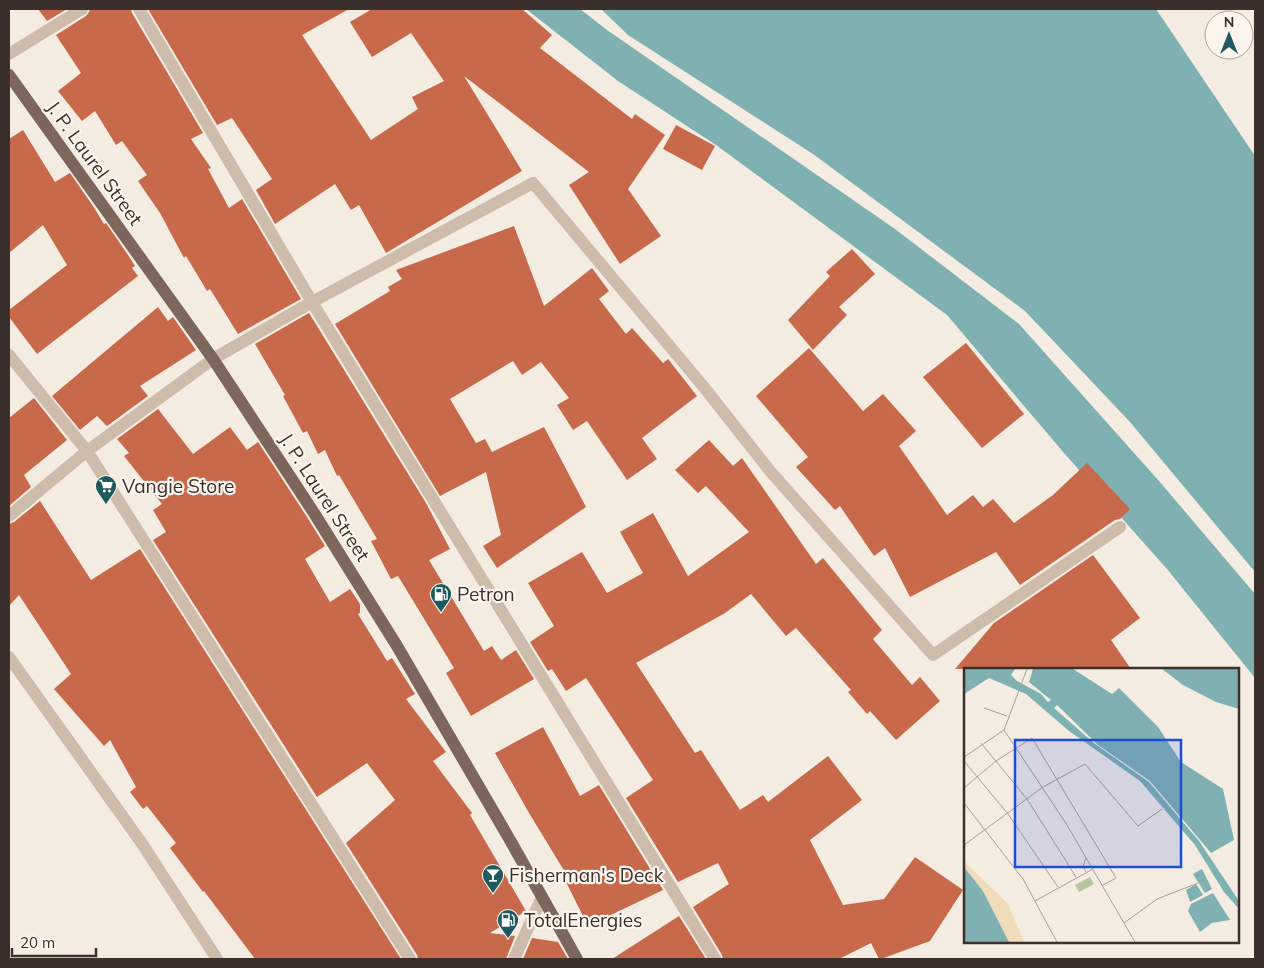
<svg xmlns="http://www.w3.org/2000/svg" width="1264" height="968" viewBox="0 0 1264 968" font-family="Mulish,sans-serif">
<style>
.water{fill:#7fb0b2}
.building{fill:#c8694b}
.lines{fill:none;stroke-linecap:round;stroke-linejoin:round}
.service{stroke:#cdbbac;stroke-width:12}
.minor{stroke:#cdbbac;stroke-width:12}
.primary{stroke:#7d675c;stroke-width:12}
.labels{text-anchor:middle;stroke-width:4.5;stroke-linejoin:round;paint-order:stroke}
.street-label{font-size:19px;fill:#3b302b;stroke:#fbf5ee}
.poi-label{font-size:19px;fill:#3b302b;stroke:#fbf5ee;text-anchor:start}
.inset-road{fill:none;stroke:#aaa098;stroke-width:1}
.view{fill:#1d4ed8;fill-opacity:0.15;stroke:#1d4ed8;stroke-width:2.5}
.inset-edge{fill:none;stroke:#3b302b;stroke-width:2.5}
</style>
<rect width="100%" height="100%" fill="#f4ebe1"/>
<g class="water">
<path d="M526 9H580L607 30 895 229 1019 324 1159 481 1255 594V678L1167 569 1064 453 947 315 716 145 618 81Z"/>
<path d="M601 9H1156L1255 156V572L1130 422 1025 311 813 154 628 35Z"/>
</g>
<g class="building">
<path d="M38 9H67L47 21Z"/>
<path d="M90 9H131L132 13 203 133 191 139 211 168 208 169 229 208 242 199 301 299 238 334 210 289 207 291 186 256 184 258 160 213 138 181 147 175 122 141 116 145 95 111 82 121 58 91 81 73 56 35 86 16 89 12Z"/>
<path d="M148 9H349L302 35 371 140 418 109 412 97 444 81 411 33 372 57 350 22 372 9H522L552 35 540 48 632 119 635 114 665 135 628 189 661 236 620 264 569 185 589 172 464 76 522 171 386 253 359 205 351 210 335 184 275 224 256 190 272 179 232 118 217 125Z"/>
<path d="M676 125 715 146 702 170 663 149Z"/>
<path d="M23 130 55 182 70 173 93 206 104 224 106 223 128 255 135 266 132 268 138 276 37 354 9 317V310L67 265 43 225 9 253V139Z"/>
<path d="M514 226 544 306 592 268 609 291 599 299 626 334 632 328 663 363 668 359 697 396 642 438 657 459 627 480 587 421 573 430 557 405 569 398 541 362 522 375 513 361 450 399 476 443 485 439 492 452 544 427 586 507 497 568 483 546 501 535 486 472 440 496 335 324 390 291 388 287 402 279 396 270Z"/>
<path d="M852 249 875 274 839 307 847 315 813 350 788 320 830 276 826 272Z"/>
<path d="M158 307 168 321 173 317 196 350 140 386 148 396 107 426 97 416 80 430 52 396Z"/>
<path d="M309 313 426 503 450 549 429 560 484 651 492 646 501 660 516 650 534 679 471 716 446 673 454 668 398 576 391 579 371 541 377 539 339 475 337 476 325 450 318 454 307 431 303 433 283 396 285 395 255 344Z"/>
<path d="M966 343 1024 414 982 448 923 377Z"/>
<path d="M809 348 863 411 883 394 916 431 899 446 947 515 973 495 983 507 993 499 1014 523 1053 495 1087 463 1130 509 1120 519 1115 520 1020 585 996 552 910 597 885 548 874 556 840 506 835 510 796 467 808 457 756 396Z"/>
<path d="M34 398 67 440 24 475 31 487 9 506V418Z"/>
<path d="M158 409 193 454 230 427 247 450 258 442 307 517 325 546 305 559 330 602 350 589 360 604V613L358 614 387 661 392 658 415 694 406 699 446 752 433 761 472 813 470 815 526 911 490 933 515 936 506 959H418L417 955 346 843 395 800 367 763 317 797 153 540 166 532 153 510 162 504 124 456 129 453 117 439Z"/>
<path d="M709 440 733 466 742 458 816 564 823 558 882 630 873 639 912 685 920 677 940 701 896 740 870 711 867 714 848 692 851 690 796 628 786 636 751 594 725 613 636 663 695 753 701 750 740 810 763 795 768 802 828 756 862 800 810 840 843 905 884 899 915 857 963 890 930 941 881 959H879L871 943 839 959H723L722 955 693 907 729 884 718 863 678 882 626 798 653 780 586 678 566 691 552 669 548 671 530 642 554 626 528 583 582 552 607 593 643 573 620 532 653 513 688 576 749 532 706 486 698 493 675 470Z"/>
<path d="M40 501 91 580 140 549 401 959H255L204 891 203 892 170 848 176 843 147 806 143 809 130 792 136 787 110 740 104 746 54 689 71 674 19 595 9 606V524L14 522Z"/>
<path d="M1093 555 1140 618 1111 640 1131 669H955L994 623Z"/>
<path d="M543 727 580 796 599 785 663 890 588 926 564 878 568 877 529 813 495 753Z"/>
<path d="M679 916 706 959H612Z"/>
<path d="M532 938 558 942 568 959H523Z"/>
</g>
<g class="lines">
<path class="service" d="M514 959 542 897"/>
<g class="minor">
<path d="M139 9 312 302 715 959"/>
<path d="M9 54 82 9"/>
<path d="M9 355 87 451 410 959"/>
<path d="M9 516 87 451 213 359 312 302 533 183 703 386 770 471 933 655 1120 527"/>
<path d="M9 657 143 845 217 959"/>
</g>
<path class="primary" d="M9 75 213 359 314 513 397 646 510 840 577 959"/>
</g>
<defs>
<g id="supermarket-pin" transform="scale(1.125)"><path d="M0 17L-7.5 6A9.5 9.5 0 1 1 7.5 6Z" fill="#1f5a5e" stroke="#fbf5ee"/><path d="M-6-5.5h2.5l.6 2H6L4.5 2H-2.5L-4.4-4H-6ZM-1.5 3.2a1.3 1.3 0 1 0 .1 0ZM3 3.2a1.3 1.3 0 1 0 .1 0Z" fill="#fff"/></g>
<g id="fuel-pin" transform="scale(1.125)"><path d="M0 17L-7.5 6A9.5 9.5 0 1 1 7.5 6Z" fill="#1f5a5e" stroke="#fbf5ee"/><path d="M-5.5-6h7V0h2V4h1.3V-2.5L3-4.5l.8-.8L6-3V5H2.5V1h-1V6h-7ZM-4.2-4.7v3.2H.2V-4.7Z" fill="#fff"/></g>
<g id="bar-pin" transform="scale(1.125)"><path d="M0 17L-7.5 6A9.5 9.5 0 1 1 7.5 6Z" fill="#1f5a5e" stroke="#fbf5ee"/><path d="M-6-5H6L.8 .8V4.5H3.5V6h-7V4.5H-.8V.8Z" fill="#fff"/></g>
</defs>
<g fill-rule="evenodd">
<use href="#supermarket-pin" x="106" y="486"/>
<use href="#fuel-pin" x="441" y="594"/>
<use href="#bar-pin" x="493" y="875"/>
<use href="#fuel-pin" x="508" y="920"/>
</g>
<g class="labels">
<g class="street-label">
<text transform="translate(95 163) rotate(54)" y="7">J. P. Laurel Street</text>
<text transform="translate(325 497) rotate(57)" y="7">J. P. Laurel Street</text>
</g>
<g class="poi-label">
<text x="122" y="493">Vangie Store</text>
<text x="457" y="601">Petron</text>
<text x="509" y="882">Fisherman's Deck</text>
<text x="524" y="927">TotalEnergies</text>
</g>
</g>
<g transform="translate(964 668)">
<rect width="275" height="275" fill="#f4ebe1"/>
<path d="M126 209 130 216 115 224 111 217Z" fill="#b8c4a0"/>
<path d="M0 193 44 236 60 274H45L19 223 0 199Z" fill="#efdcb8"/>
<path d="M0 1H51L47 7 53 13 77 26 84 34 87 32 65 14 69 1H109L148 26 155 20 194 59 217 94 259 121 270 172 247 185 186 113 134 77 93 37 90 40 131 76 185 114 235 173 275 233V241L260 224 231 177 176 113 105 63 62 26 25 10 0 26ZM198 1H275V41L252 34 219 17ZM0 199 19 223 45 274H0ZM238 201 248 221 241 225 229 206ZM232 216 239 227 226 234 222 222ZM249 225 266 252 248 255 236 264 224 243 227 236Z" fill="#7fb0b2"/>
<path class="inset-road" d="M63 1 40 62 103 157 171 274M20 40 43 48M17 75 63 131 112 209M0 89 40 62M0 93 44 146 94 219M0 120 32 93 68 70 152 210 139 217M0 135 59 211 93 274M0 177 79 119 121 96 174 158 198 141M122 204 119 198 122 190M71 233 129 201M160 255 193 231 234 215"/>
<path class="view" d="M51 72H217V199H51Z"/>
<rect width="275" height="275" class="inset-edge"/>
</g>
<rect width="1264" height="968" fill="none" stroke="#3b302b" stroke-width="20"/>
<g transform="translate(1229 35)"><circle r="24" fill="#fbf5ee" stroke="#aea6a0"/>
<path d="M0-4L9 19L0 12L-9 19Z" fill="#1f5a5e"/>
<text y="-8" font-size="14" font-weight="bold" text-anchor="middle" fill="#3b302b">N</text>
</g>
<path d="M12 948v8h84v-8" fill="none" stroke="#3b302b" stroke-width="2.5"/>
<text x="20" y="948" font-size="15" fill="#3b302b" stroke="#fbf5ee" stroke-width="4" paint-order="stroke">20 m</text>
</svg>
